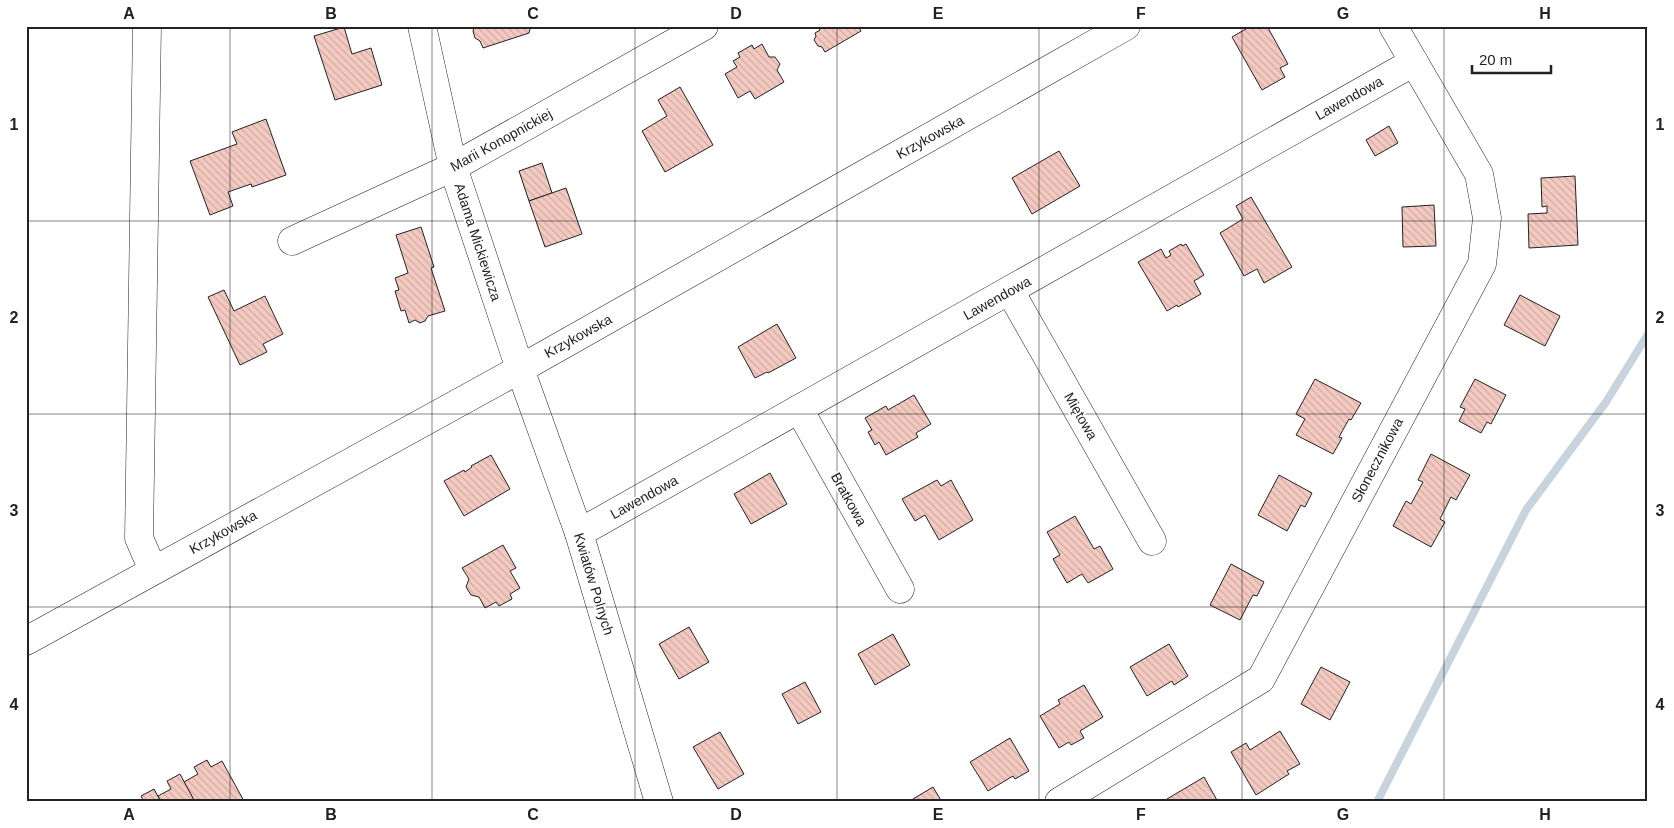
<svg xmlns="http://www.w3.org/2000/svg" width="1674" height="828" viewBox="0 0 1674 828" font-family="Arial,sans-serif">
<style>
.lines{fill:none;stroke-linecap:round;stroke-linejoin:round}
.stream{stroke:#c7d3dd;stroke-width:8}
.building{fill:url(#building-back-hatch);stroke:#222}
.minor-casing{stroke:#222;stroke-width:29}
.minor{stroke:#fff;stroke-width:28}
.grid{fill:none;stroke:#222;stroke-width:1;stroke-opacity:0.55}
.labels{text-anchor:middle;stroke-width:4;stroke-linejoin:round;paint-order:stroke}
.street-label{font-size:14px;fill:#222;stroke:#fff}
.neatline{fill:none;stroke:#222;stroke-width:2}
.grid-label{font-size:16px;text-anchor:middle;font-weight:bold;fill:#222}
</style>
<defs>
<pattern id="building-back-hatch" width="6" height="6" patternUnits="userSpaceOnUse" patternTransform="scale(1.25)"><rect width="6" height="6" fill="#f3c9c0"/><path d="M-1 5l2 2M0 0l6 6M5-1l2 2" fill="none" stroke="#d0aca5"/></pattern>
</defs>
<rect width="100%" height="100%" fill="#fff"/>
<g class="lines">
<path class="stream" d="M1377 802 1526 510 1606 402 1648 334"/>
</g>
<g class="building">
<path d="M531 26 529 33 483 48 480 41 475 38 473 31 475 26Z"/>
<path d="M818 26H858L861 31 825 52 822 47 818 46 814 40 816 36 815 33 820 30Z"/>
<path d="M1251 26H1267L1288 64 1280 68 1285 77 1262 90 1232 37Z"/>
<path d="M344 27 352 54 371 48 382 85 335 100 314 36Z"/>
<path d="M762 44 769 57H775L780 64 777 70 784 82 755 99 750 91 738 98 725 74 737 67 733 61 740 57 738 53 752 45 754 49Z"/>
<path d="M680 87 713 145 665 172 642 131 667 116 658 100Z"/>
<path d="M266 119 286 175 252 187 251 184 228 192 233 206 210 215 190 161 237 144 232 132Z"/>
<path d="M1389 126 1398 143 1375 156 1366 140Z"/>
<path d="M1059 151 1080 186 1032 214 1012 178Z"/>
<path d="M542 163 552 193 529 201 519 171Z"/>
<path d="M1575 176 1578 245 1529 248 1528 214 1547 213V206L1542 207 1541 178Z"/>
<path d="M566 188 582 234 545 247 529 201Z"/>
<path d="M1251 197 1292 267 1264 283 1257 269 1244 276 1220 233 1243 219 1236 206Z"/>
<path d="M1434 205 1436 246 1403 247 1402 207Z"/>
<path d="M421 227 434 267 431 268 445 311 428 316 425 321 420 323 415 320 409 323 405 310 401 311 395 291 399 290 395 278 408 273 396 235Z"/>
<path d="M1181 244 1182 246 1186 244 1204 275 1194 281 1201 294 1178 307 1177 305 1167 311 1138 262 1161 249 1166 258 1171 255 1169 251Z"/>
<path d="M224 290 234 311 265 296 283 334 263 344 267 352 240 365 208 297Z"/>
<path d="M1520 295 1560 316 1545 346 1504 325Z"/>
<path d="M777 324 796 358 768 373 767 372 755 378 738 347Z"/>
<path d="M1315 379 1361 403 1351 420 1349 419 1339 437 1342 438 1333 454 1296 435 1305 419 1296 414Z"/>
<path d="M1475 379 1506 395 1491 424 1487 422 1481 433 1459 421 1465 409 1460 407Z"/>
<path d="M914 395 931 424 916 433 918 437 886 455 879 442 875 445 868 432 872 430 865 418 886 406 888 410Z"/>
<path d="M1431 454 1470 475 1456 500 1451 497 1440 519 1445 522 1431 547 1393 526 1406 501 1411 504 1423 482 1418 480Z"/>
<path d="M491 455 510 489 464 516 444 481 464 470 465 472 472 467 471 466Z"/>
<path d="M770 473 787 504 751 524 734 494Z"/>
<path d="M1279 475 1312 493 1305 507 1301 505 1287 531 1258 515Z"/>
<path d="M937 480 941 486 951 480 973 520 939 540 925 515 915 521 902 499Z"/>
<path d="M1075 516 1094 549 1100 546 1113 569 1088 583 1082 574 1067 583 1053 559 1060 555 1047 532Z"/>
<path d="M503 545 516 568 510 571 520 588 510 594 512 599 499 606 496 602 485 608 479 597 471 595 466 587 469 579 462 568Z"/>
<path d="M1231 564 1264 582 1257 596 1253 595 1240 620 1210 605Z"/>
<path d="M689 627 709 662 679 679 659 644Z"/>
<path d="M893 634 910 665 875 685 858 654Z"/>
<path d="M1169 644 1188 676 1174 685 1172 681 1147 696 1130 667Z"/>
<path d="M1321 667 1350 682 1330 720 1301 704Z"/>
<path d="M805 682 821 712 798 724 782 694Z"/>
<path d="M1084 685 1103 717 1080 731 1084 738 1071 745 1069 742 1059 748 1040 716 1060 704 1058 700Z"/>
<path d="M1280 731 1300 764 1287 771 1289 774 1256 795 1231 752 1246 743 1250 750Z"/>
<path d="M720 732 744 774 718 789 693 747Z"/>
<path d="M1010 738 1029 771 1015 779 1013 776 988 791 970 762Z"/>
<path d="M207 760 211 767 222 761 244 801 195 802 184 782 198 774 194 767Z"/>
<path d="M180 774 195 802H161L158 796 171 789 167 781Z"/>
<path d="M1204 777 1218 802H1169L1167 799Z"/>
<path d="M933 787 942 802H908Z"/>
<path d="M154 789 161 802H144L141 796Z"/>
</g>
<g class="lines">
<g class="minor-casing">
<g id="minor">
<path d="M147 26 139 538 153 570"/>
<path d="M422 26 453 167 520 369 579 533 659 802"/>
<path d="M292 241 453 167 704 26"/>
<path d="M1010 291 1152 541"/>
<path d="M799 409 900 589"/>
<path d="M579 533 1414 62"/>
<path d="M26 641 520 369 1126 26"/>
<path d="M1059 802 1261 679 1482 264 1487 218 1479 174 1393 26"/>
</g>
</g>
<use href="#minor" class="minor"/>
</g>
<path class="grid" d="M230 26V802M432 26V802M635 26V802M837 26V802M1039 26V802M1242 26V802M1444 26V802M26 221H1648M26 414H1648M26 607H1648"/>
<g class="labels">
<g class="street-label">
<text transform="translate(1349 98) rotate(-29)" y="5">Lawendowa</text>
<text transform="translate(930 137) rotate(-29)" y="5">Krzykowska</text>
<text transform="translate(501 140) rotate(-29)" y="5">Marii Konopnickiej</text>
<text transform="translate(478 242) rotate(72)" y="5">Adama Mickiewicza</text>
<text transform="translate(997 298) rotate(-29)" y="5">Lawendowa</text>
<text transform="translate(578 336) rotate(-29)" y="5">Krzykowska</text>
<text transform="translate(1081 416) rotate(60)" y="5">Miętowa</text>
<text transform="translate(1377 460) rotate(-62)" y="5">Słonecznikowa</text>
<text transform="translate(644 497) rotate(-29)" y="5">Lawendowa</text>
<text transform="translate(849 499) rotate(61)" y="5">Bratkowa</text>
<text transform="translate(223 532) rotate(-29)" y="5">Krzykowska</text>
<text transform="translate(594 584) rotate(73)" y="5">Kwiatów Polnych</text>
</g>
</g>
<rect width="1674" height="828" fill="none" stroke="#ffffff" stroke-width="55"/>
<path d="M1472 65v8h79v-8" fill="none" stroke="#222222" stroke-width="2.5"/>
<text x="1479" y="65" font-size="15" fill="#222222" stroke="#ffffff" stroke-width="4" paint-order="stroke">20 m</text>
<rect x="28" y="28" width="1618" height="772" class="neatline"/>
<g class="grid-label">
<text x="129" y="19">A</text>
<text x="331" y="19">B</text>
<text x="533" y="19">C</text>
<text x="736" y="19">D</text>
<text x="938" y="19">E</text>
<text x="1141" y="19">F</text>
<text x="1343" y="19">G</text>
<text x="1545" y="19">H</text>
<text x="14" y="130">1</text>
<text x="1660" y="130">1</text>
<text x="14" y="323">2</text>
<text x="1660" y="323">2</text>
<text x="14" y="516">3</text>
<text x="1660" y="516">3</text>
<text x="14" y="710">4</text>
<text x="1660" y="710">4</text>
<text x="129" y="820">A</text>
<text x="331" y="820">B</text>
<text x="533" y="820">C</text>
<text x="736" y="820">D</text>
<text x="938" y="820">E</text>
<text x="1141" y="820">F</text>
<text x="1343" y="820">G</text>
<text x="1545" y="820">H</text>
</g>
</svg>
